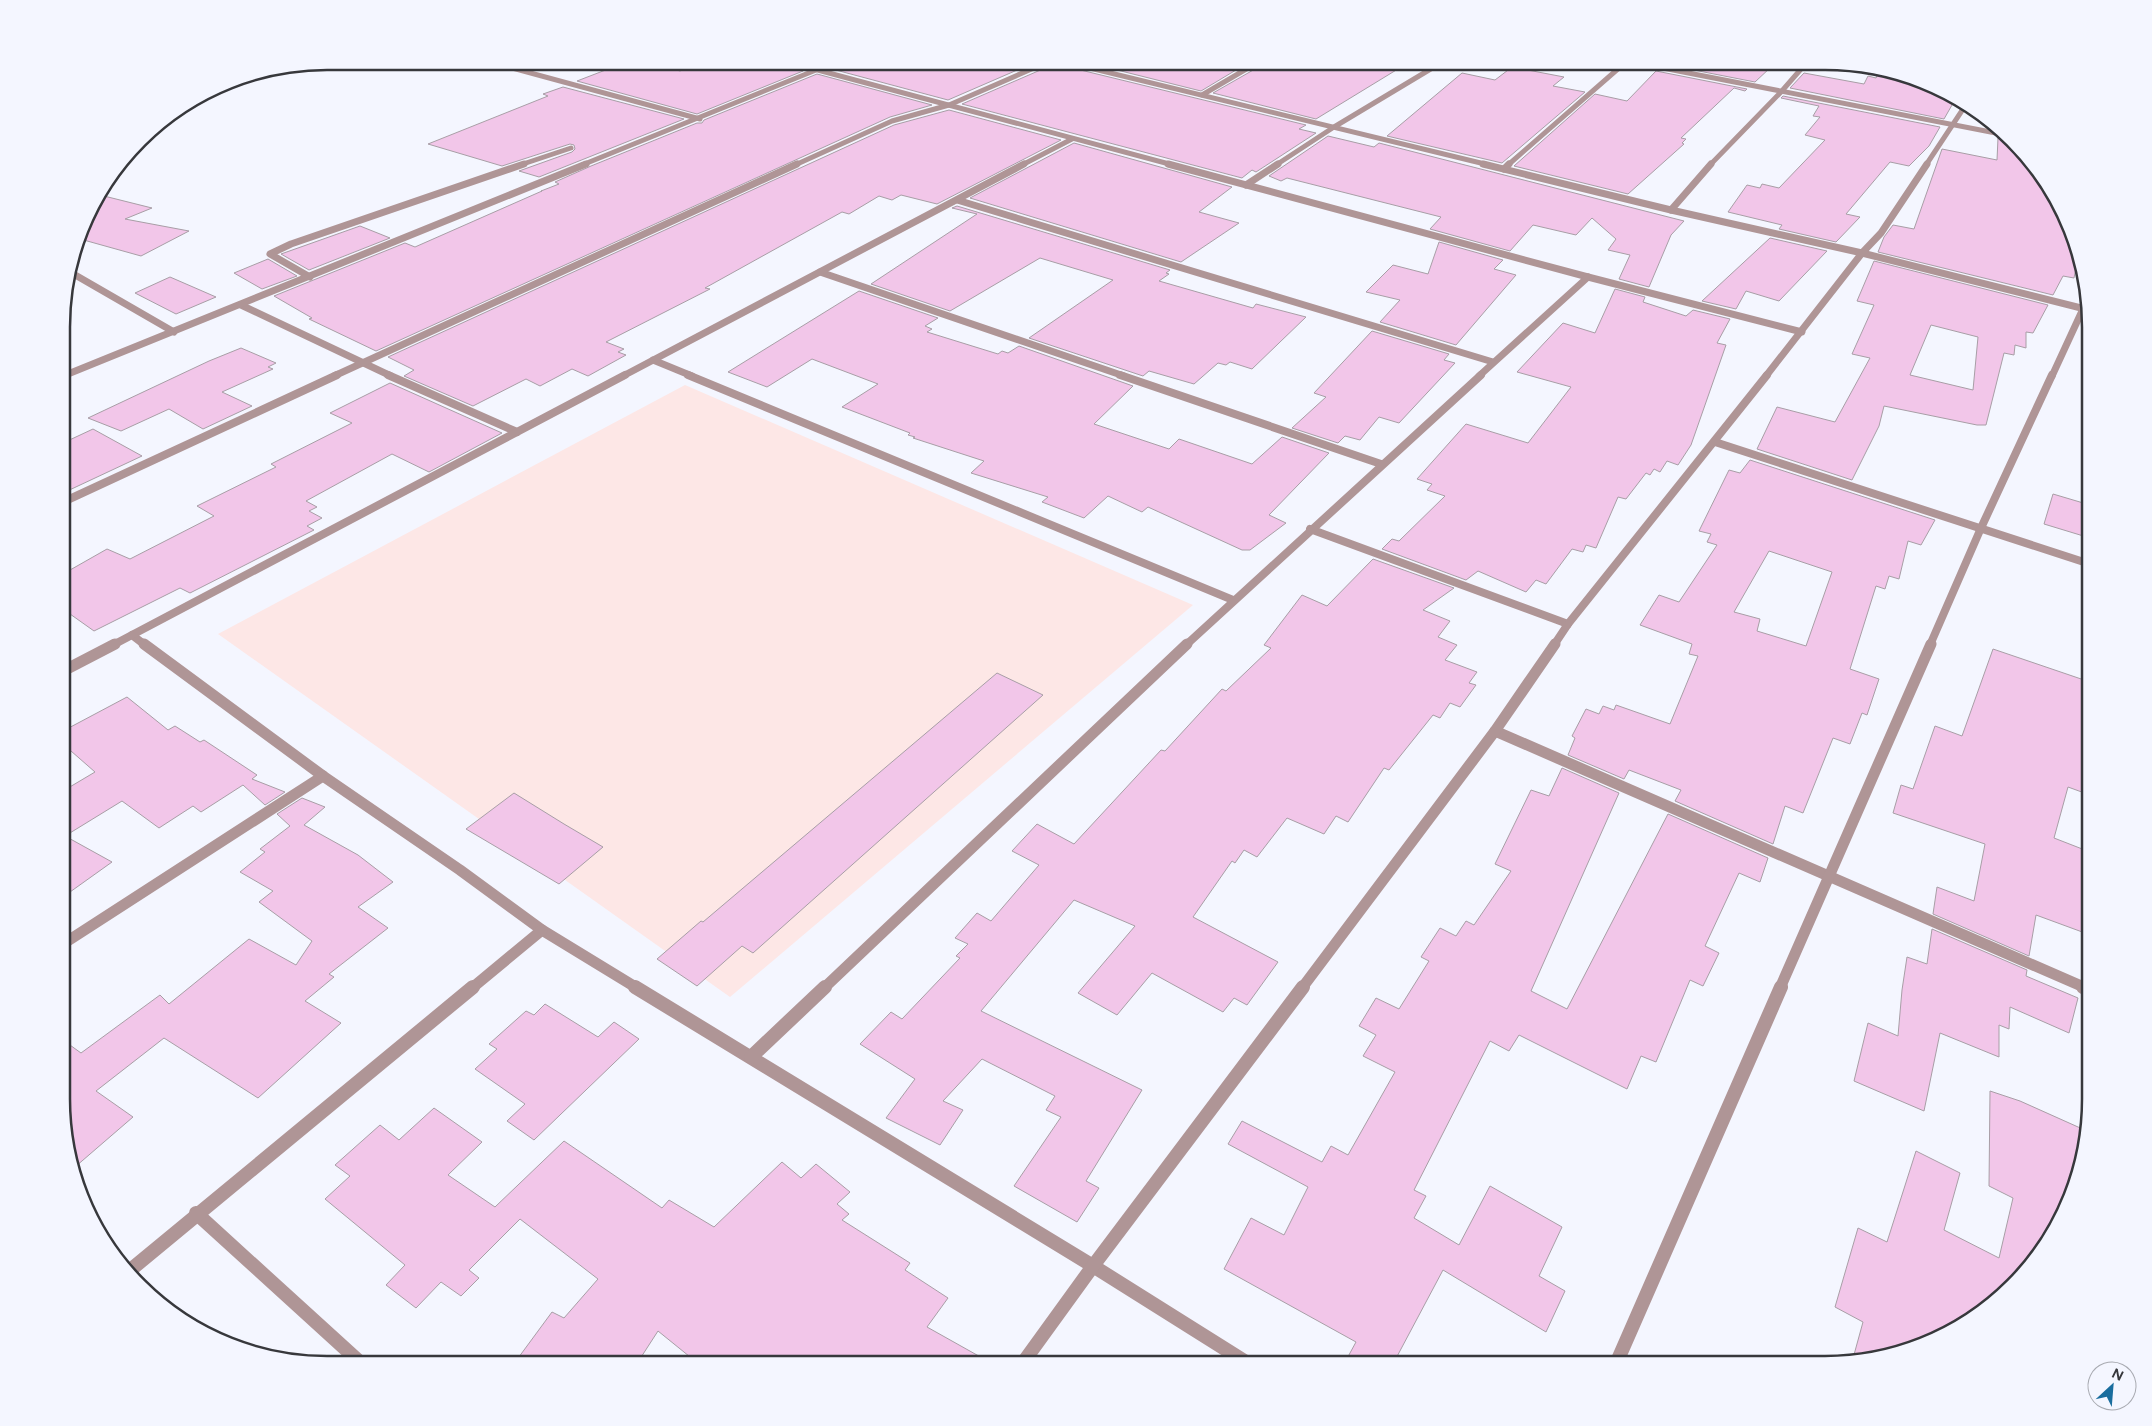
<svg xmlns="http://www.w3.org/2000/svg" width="2152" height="1426" viewBox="0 0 2152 1426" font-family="Figtree,sans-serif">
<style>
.education{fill:#fde7e6}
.building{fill:#f2c6e9;stroke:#a89ea6;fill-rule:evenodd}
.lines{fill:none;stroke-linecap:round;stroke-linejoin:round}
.service-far1{stroke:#af9596;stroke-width:5}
.service{stroke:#af9596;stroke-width:7}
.minor-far4{stroke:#af9596;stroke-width:5}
.minor-far3{stroke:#af9596;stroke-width:7}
.minor-far2{stroke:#af9596;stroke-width:8}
.minor-far1{stroke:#af9596;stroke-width:11}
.minor{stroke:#af9596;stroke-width:14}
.rim{fill:none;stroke:#37383c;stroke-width:2.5}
</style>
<rect width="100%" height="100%" fill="#f4f6ff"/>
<path class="education" d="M685 385 1193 605 730 997 218 634Z"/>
<g class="building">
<path d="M629 61H646L680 71 702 61H780L783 65 803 71 697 114 577 81Z"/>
<path d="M802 61H1038L948 100Z"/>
<path d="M1054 61 1060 65 1306 125 1299 129 1316 133 1256 172 1252 170 1242 178 962 104 1052 65Z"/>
<path d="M1081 61H1251L1201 91Z"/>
<path d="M1264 61H1411L1316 119 1213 93 1262 65Z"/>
<path d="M1666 61H1762L1758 65 1771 67 1755 82 1663 64Z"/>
<path d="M1512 67 1564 77 1553 86 1585 92 1502 163 1387 136 1462 73 1495 80Z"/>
<path d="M1656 71 1747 89 1745 91 1734 88 1681 138 1686 139 1682 143 1684 144 1628 194 1514 166 1595 94 1627 101Z"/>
<path d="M1879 72 1904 76 1905 74 1910 75 1956 98 1944 119 1790 88 1804 73 1864 84 1868 76 1876 78Z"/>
<path d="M817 74 932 105 890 117 376 351 309 319 312 318 274 296 405 243 415 247 542 191H541L559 184 555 182 591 166 697 123H702L704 120Z"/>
<path d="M563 87 684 119 539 177 519 171 572 152 575 149 574 145 570 144 502 166 428 144 548 96 543 94Z"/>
<path d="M1783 96 1940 127 1929 146 1909 166 1890 162 1846 214 1860 217 1836 242 1779 229 1782 225 1728 212 1747 185 1760 188 1762 184 1779 188 1825 140 1805 135 1820 117 1813 116 1819 106 1781 98Z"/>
<path d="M949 110 1061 140 937 204 901 195 892 200 879 196 849 214 842 212 705 288 710 289 606 342 624 349 618 352 626 355 588 376 572 369 540 386 526 379 473 406 404 376 414 370 388 357 894 125Z"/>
<path d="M1328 136 1374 147 1379 143 1684 221 1671 235 1649 287 1619 279 1630 255 1608 250 1616 239 1592 218 1576 235 1533 225 1510 251 1430 229 1441 217 1287 178 1281 181 1269 176Z"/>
<path d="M1998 138H2009L2025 152 2055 194 2079 252 2074 278 2063 276 2053 295 1878 252 1884 237 1893 225 1914 229 1942 149 1997 160Z"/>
<path d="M1074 143 1232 187 1199 212 1239 223 1181 262 970 198Z"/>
<path d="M100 195 152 208 125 219 189 231 141 256 80 239 89 209Z"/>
<path d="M957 206 1170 270 1166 273 1169 274 1159 281 1253 308 1256 304 1306 317 1252 369 1230 362 1226 365 1218 363 1194 384 1149 371 1143 376 1029 338 1113 280 1040 258 950 311 871 284 977 214 952 208Z"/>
<path d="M360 226 390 238 309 270 281 254Z"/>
<path d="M1770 238 1827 251 1779 301 1746 291 1736 309 1702 301Z"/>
<path d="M1439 242 1503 260 1494 269 1516 275 1456 345 1380 322 1400 300 1366 292 1393 265 1428 274Z"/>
<path d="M268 259 297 276 262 289 234 273Z"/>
<path d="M1874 261 2048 305 2033 333 2026 332V348L2015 345 2014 355 2004 353 1986 425H1977L1884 406 1879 426 1852 480 1757 449 1777 407 1835 422 1870 358 1852 354 1874 305 1857 301ZM1931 325 1978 337 1973 390 1910 375Z"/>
<path d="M170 277 216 297 176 314 135 293Z"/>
<path d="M1615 289 1645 297 1643 302 1686 316 1693 310 1730 319 1717 343 1726 345 1691 445 1678 465 1667 461 1660 472 1654 469 1650 475 1646 473 1626 499 1618 497 1596 548 1586 545 1583 552 1572 549 1546 584 1536 580 1526 592 1478 571 1466 580 1382 549 1392 539 1399 541 1445 496 1427 490 1432 484 1417 479 1466 424 1528 443 1571 387 1517 372 1563 323 1595 333Z"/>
<path d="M859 291 938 318 925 326 932 329 927 332 998 354 1002 351 1008 353 1019 346 1133 386 1094 424 1169 449 1179 439 1252 464 1282 437 1329 453 1269 515 1286 523 1250 550H1242L1148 507 1142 512 1108 496 1084 518 1042 502 1048 497 971 473 984 461 913 438 915 437 908 435 910 433 842 407 878 384 812 359 767 387 728 372Z"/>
<path d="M1372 331 1449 354 1444 360 1455 363 1399 423 1379 417 1360 440 1345 436 1338 443 1292 428 1326 397 1314 393Z"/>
<path d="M241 348 276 363 268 367 273 369 222 392 252 406 203 429 169 409 121 431 88 418 209 361Z"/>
<path d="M390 383 502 433 429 472 392 454 306 501 317 507 309 511 322 518 307 526 314 530 190 593 180 588 94 631 63 609V574L107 549 130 559 214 516 197 506 276 467 271 464 352 423 330 413Z"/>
<path d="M93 429 142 456 63 493V443Z"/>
<path d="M1750 460 1935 520 1921 545 1908 541 1899 579 1889 576 1885 589 1876 586 1850 669 1879 679 1867 715 1862 713 1850 744 1833 738 1803 813 1785 806 1773 844 1675 801 1681 790 1629 770 1624 779 1568 755 1575 738 1572 736 1586 709 1599 714 1603 706 1614 710 1616 705 1670 724 1698 656 1689 654 1692 644 1640 625 1659 595 1679 602 1717 545 1707 542 1711 534 1699 531 1729 470 1740 473ZM1769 551 1832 572 1806 646 1757 631 1760 619 1734 612Z"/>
<path d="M2053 494 2090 505V538L2044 524Z"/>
<path d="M1373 559 1454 588 1423 610 1450 621 1438 637 1457 645 1445 660 1477 672 1469 683 1476 685 1460 707 1450 703 1440 718 1433 715 1389 770 1384 768 1348 822 1336 816 1324 834 1287 818 1257 857 1244 850 1235 863 1232 861 1193 917 1278 962 1247 1005 1234 998 1223 1012 1152 973 1117 1015 1078 993 1135 926 1074 900 981 1011 1142 1090 1086 1181 1099 1188 1077 1222 1014 1186 1061 1117 1046 1110 1055 1096 982 1059 943 1101 963 1110 940 1145 886 1118 915 1079 860 1044 891 1012 902 1019 960 958 956 956 968 944 955 938 977 913 991 921 1039 865 1012 851 1037 824 1074 844 1161 750 1165 751 1222 689 1226 691 1271 648 1264 645 1302 595 1327 606Z"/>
<path d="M1993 649 2090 682V795L2068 787 2054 838 2090 852V883L2085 933 2036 915 2029 956 1933 914 1937 887 1974 901 1985 844 1893 813 1901 785 1913 789 1935 726 1962 736Z"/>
<path d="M997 673 1043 695 753 953 742 946 697 986 657 959 701 921 703 922Z"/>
<path d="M127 697 168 730 175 726 200 742 204 740 257 775 252 779 285 792 265 805 243 785 201 812 193 806 159 828 122 801 65 836 112 862 63 897V791L95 772 63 744V731Z"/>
<path d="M1562 768 1619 793 1531 991 1567 1009 1668 814 1768 858 1760 882 1739 873 1705 946 1719 953 1703 986 1690 980 1656 1062 1641 1056 1627 1089 1519 1035 1509 1051 1490 1041 1414 1190 1426 1196 1414 1218 1459 1245 1490 1186 1562 1227 1539 1276 1565 1291 1546 1332 1443 1270 1393 1364H1344L1356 1342 1224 1269 1251 1218 1284 1235 1308 1187 1228 1144 1242 1121 1322 1162 1331 1146 1348 1155 1395 1072 1363 1056 1376 1035 1359 1026 1376 998 1399 1009 1429 961 1421 957 1440 928 1456 936 1466 921 1474 925 1511 871 1495 864 1531 790 1549 796Z"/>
<path d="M514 793 564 824 603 847 559 884 466 829Z"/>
<path d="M302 798 325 807 304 825 358 855 393 882 358 907 388 928 329 974 334 977 305 1001 341 1023 258 1098 164 1038 96 1091 133 1117 75 1167 63 1133V1040L81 1053 160 995 169 1004 249 939 296 965 312 941 259 902 273 891 240 872 265 852 260 849 290 826 277 814Z"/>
<path d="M1932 929 2027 970 2026 976 2078 998 2069 1033 2010 1007 2009 1029 1999 1025V1057L1940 1033 1924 1111 1854 1081 1868 1023 1898 1036 1902 990 1907 957 1927 964Z"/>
<path d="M545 1004 598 1037 614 1022 639 1039 534 1140 507 1121 525 1104 475 1069 497 1049 489 1044 526 1011 534 1015Z"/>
<path d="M1990 1091 2020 1101 2087 1131 2077 1185 2046 1247 2000 1299 1958 1329 1894 1356 1852 1362 1863 1322 1835 1307 1858 1228 1887 1242 1916 1151 1960 1173 1944 1230 1999 1258 2013 1198 1989 1186Z"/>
<path d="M434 1108 482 1142 448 1175 495 1207 564 1141 662 1208 669 1200 714 1227 782 1162 801 1178 816 1164 850 1192 837 1204 849 1214 842 1220 910 1263 905 1270 948 1298 927 1327 993 1364 700 1365 658 1331 636 1365H513L552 1312 564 1318 598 1279 520 1219 469 1270 479 1278 461 1296 441 1282 416 1308 386 1285 405 1265 325 1199 350 1176 335 1165 380 1125 399 1140Z"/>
</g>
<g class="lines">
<path class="service-far1" d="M520 165 571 148"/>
<path class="service" d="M310 277 270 254 291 244 524 164"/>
<g class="minor-far4">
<path d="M486 61 700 119"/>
<path d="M784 61 1173 165"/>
<path d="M1061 61 1489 165"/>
<path d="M1202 95 1260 61"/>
<path d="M582 165 816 70"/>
<path d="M795 165 892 121 949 105 1050 61"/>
<path d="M1022 165 1072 139"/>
<path d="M1276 165 1334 127 1444 61"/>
<path d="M1508 165 1627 61 2006 135"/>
<path d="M1710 165 1781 92 1808 61"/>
<path d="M1926 165 1967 103"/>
</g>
<g class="minor-far3">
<path d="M1168 164 1588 277 1802 332"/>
<path d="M1483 164 1671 210 1862 253 2089 310"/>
<path d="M1504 169 1509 164"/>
<path d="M1246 185 1278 164"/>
<path d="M957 200 1493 362"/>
<path d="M1671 210 1711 164"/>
<path d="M70 272 174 332"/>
<path d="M820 272 1124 376"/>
<path d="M241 305 391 376"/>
<path d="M653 360 692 376"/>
<path d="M63 376 586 164"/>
<path d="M334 376 797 164"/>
<path d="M623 376 1024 164"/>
<path d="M1479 376 1588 277"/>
<path d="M1766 376 1862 253 1881 233 1927 164"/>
<path d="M2052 376 2088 298"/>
</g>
<g class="minor-far2">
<path d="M388 375 517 432"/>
<path d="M688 375 1233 600"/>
<path d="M1120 375 1381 464"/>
<path d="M63 376 66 375"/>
<path d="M1715 442 2090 564"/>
<path d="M63 502 337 375"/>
<path d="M1310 529 1568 624"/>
<path d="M132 635 145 645"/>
<path d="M113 645 625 375"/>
<path d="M1186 645 1481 375"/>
<path d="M1554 645 1568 624 1767 375"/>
<path d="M1930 645 1981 528 2052 375"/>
</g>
<g class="minor-far1">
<path d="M144 644 323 776 460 870 542 930 637 988"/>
<path d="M63 671 115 644"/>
<path d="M1495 731 2086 988"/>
<path d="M63 944 323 776"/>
<path d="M472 988 542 930"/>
<path d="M824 988 1187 644"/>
<path d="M1302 988 1495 731 1555 644"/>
<path d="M1780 988 1931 644"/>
</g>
<g class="minor">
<path d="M635 987 1093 1266 1249 1364"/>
<path d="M2083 987 2090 990"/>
<path d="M751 1057 825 987"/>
<path d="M196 1213 363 1365"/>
<path d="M128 1272 473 987"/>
<path d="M1022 1364 1093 1266 1303 987"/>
<path d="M1616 1364 1781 987"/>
</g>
</g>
<path d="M0 0H2152V1426H0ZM327 70H1825A257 257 0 0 1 2082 327V1099A257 257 0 0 1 1825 1356H327A257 257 0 0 1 70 1099V327A257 257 0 0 1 327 70Z" fill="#f4f6ff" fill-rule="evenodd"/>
<path class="rim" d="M327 70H1825A257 257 0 0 1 2082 327V1099A257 257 0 0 1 1825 1356H327A257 257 0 0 1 70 1099V327A257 257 0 0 1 327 70Z"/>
<g transform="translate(2112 1386) rotate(26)"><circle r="24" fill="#f4f6ff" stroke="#a8aab1"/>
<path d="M0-4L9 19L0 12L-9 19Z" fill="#196d9e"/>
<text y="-8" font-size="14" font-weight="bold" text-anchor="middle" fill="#37383c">N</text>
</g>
</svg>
